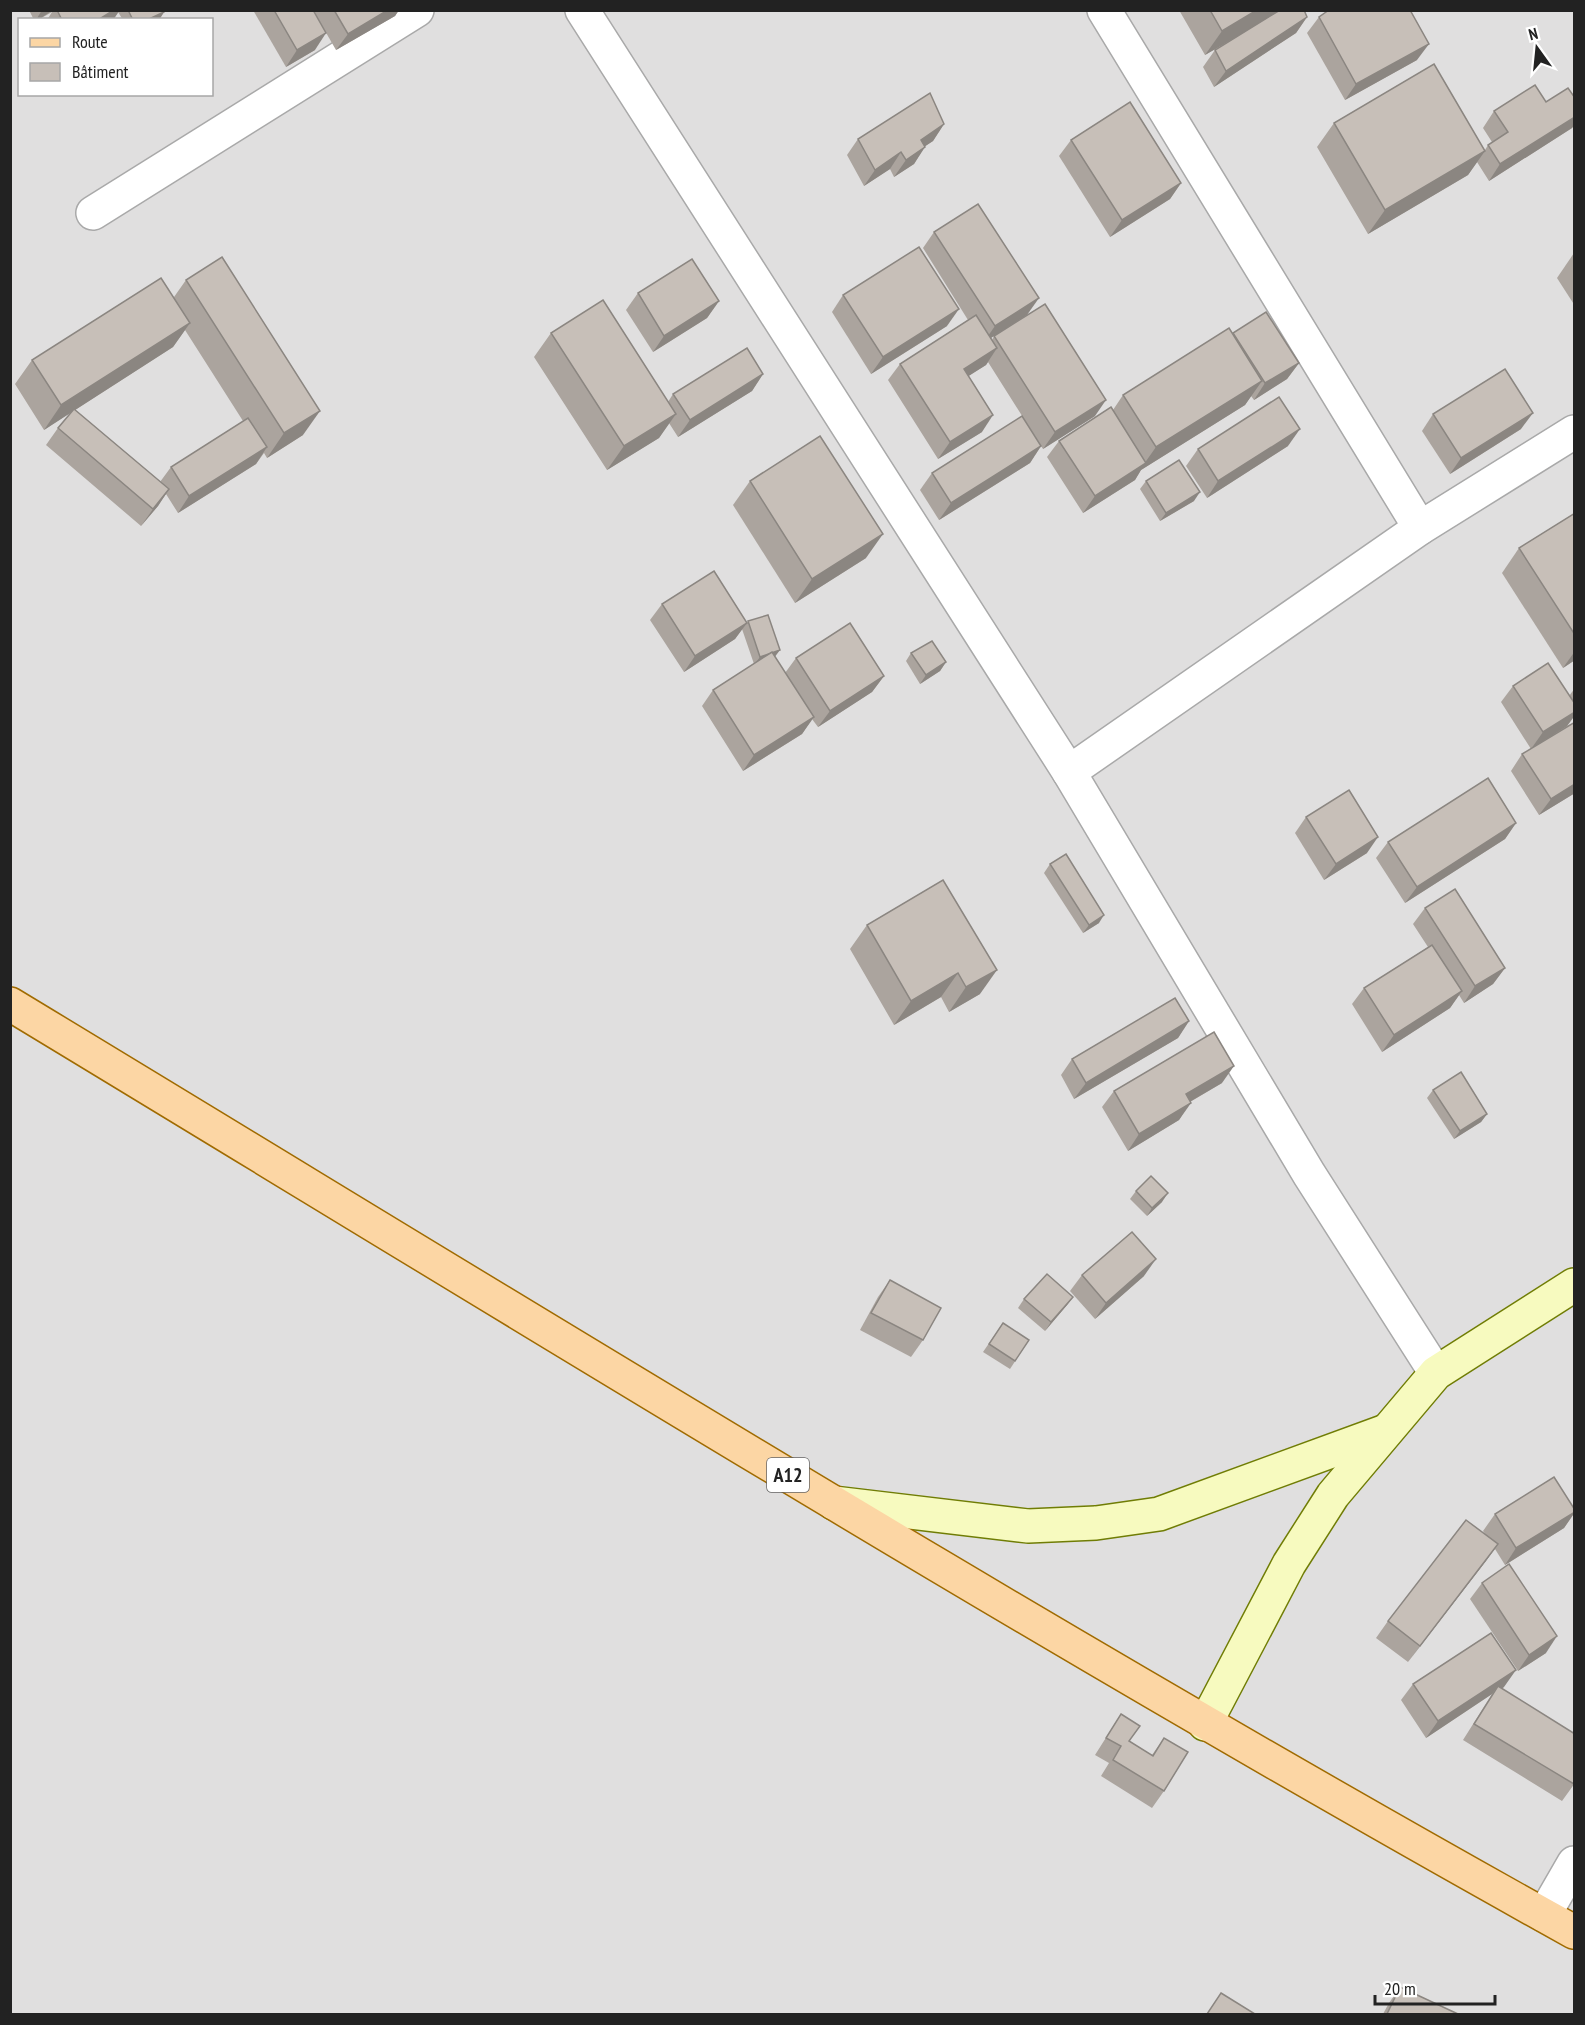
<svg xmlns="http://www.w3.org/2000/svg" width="1585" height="2025" viewBox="0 0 1585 2025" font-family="'PT Sans Narrow',sans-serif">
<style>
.residential{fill:#e0dfdf;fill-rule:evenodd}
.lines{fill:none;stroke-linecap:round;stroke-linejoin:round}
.street-casing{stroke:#a9a9a9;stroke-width:36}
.secondary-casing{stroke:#707d05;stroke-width:36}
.primary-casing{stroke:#a06b00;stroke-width:36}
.street{stroke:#fff;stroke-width:33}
.secondary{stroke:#f7fabf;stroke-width:33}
.primary{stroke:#fcd6a4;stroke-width:33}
.wall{fill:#aba49e;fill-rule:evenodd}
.shaded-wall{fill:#8b8681}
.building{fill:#c7bfb8;stroke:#8b8681;stroke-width:1.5}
.labels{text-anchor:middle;stroke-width:4.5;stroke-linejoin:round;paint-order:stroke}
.shield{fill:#fff;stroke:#646464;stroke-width:1.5}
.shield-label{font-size:20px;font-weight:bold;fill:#222}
</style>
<rect width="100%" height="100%" fill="#f2efe9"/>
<path class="residential" d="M11 11H1574V2014H11ZM20 20H212V94H20Z"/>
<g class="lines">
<g class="street-casing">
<g id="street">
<path d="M582 10 1069 772 1309 1174 1436 1373"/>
<path d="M1104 10 1420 528"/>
<path d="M93 213 417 10"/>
<path d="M1069 772 1420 528 1574 432"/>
<path d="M1544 1915 1574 1863"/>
</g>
</g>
<g class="secondary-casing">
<g id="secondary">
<path d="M834 1503 1028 1526 1096 1523 1159 1514 1386 1431"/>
<path d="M1205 1724 1289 1564 1333 1495 1436 1373 1574 1285"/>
</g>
</g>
<g class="primary-casing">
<path id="primary" d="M10 1004C529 1318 1044 1638 1574 1932"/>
</g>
<use href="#street" class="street"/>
<use href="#secondary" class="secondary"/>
<use href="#primary" class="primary"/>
</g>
<g class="wall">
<path d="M29 10H164V12L159 20H123L118 12 113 20H47L52 12 38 20H34Z"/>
<path d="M253 10H313L315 50 286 67Z"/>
<path d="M313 10H399L395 16 336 50Z"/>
<path d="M1179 10H1304L1307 17 1296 33 1214 87 1203 67 1215 50 1241 34 1205 55Z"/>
<path d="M1319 17 1417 60 1345 100 1307 33Z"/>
<path d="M1575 98V124L1572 128 1489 181 1477 162 1468 175 1368 234 1317 147 1334 123 1485 150 1488 145 1492 142 1483 128 1494 111Z"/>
<path d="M944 124 933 141 925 146 914 164 894 177 890 169 864 186 847 155 858 139Z"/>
<path d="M1071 140 1181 183 1170 199 1110 237 1059 156Z"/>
<path d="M934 232 1039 298 991 338 992 340 994 336 1095 416 1043 449 988 362 986 365 968 376 982 432 938 459 888 380 900 364 968 320 923 248Z"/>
<path d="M1574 253H1575V306L1557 278Z"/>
<path d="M186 280 303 435 267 458 264 453 256 464 178 513 166 494 158 506 141 526 46 445 58 428 71 412 44 430 15 384 32 360 174 297ZM185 330 243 421 171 467 160 482 75 410 173 347Z"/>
<path d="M638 293 719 301 707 318 653 352 626 310Z"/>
<path d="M843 295 947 326 871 374 832 312Z"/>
<path d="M551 333 668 402 673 394 763 374 752 391 678 437 669 423 659 438 607 470 534 357Z"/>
<path d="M1232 334 1299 363 1287 379 1254 400 1251 396 1245 405 1141 470 1135 480 1083 513 1047 457 1059 441 1113 410 1123 395Z"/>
<path d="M1433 414 1521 429 1450 474 1422 431Z"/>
<path d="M1041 446 1030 463 939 520 920 490 932 473Z"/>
<path d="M1288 446 1207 498 1186 466 1198 449Z"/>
<path d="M750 481 866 558 795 603 733 505Z"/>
<path d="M1146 481 1194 501 1160 521 1140 489Z"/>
<path d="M1575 513V660L1563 668 1502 573 1519 548Z"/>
<path d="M662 604 747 623 748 621 775 657 785 673 796 658 884 676 872 692 818 727 812 719 802 734 743 771 702 706 713 690 754 664 742 629 735 639 684 672 650 620Z"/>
<path d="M911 653 946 662 940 671 920 684 906 661Z"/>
<path d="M1513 686 1569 696 1575 688V721L1573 718 1567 726 1575 722V793L1539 815 1511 771 1522 754 1531 749 1501 702Z"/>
<path d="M1306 817 1367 853 1324 880 1295 833Z"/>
<path d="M1516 823 1505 839 1405 903 1376 858 1388 842Z"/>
<path d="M1050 864 1099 923 1083 933 1044 873Z"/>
<path d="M943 880 980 994 949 1012 941 997 894 1025 850 949 867 925Z"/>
<path d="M1425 908 1505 968 1493 984 1464 1003 1459 995 1450 1008 1382 1052 1352 1004 1364 988 1428 947 1413 924Z"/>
<path d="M1189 1021 1178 1038 1074 1099 1061 1075 1072 1059Z"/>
<path d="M1222 1083 1190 1102 1179 1120 1128 1151 1102 1107 1114 1091Z"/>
<path d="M1433 1090 1487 1114 1481 1122 1454 1139 1427 1098Z"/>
<path d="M1136 1191 1162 1202 1147 1216 1130 1199Z"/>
<path d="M1082 1275 1144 1276 1095 1319 1070 1291Z"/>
<path d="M890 1280 923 1340 911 1357 860 1330 878 1297Z"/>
<path d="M1073 1297 1067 1305 1045 1331 1018 1308 1024 1299Z"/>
<path d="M1003 1323 1029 1340 1010 1369 983 1352Z"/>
<path d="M1575 1512 1564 1528 1505 1565 1495 1549 1408 1662 1376 1638 1388 1621 1486 1535 1483 1531 1495 1514Z"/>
<path d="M1482 1583 1546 1653 1518 1671 1470 1599Z"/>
<path d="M1413 1684 1504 1687 1501 1689 1575 1783 1562 1801 1463 1740 1492 1694 1426 1738 1401 1700Z"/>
<path d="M1121 1714 1129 1741 1152 1755 1164 1738V1791L1152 1808 1101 1776 1109 1763 1095 1755Z"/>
<path d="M1400 1987 1458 2014H1383L1389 2003Z"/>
</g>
<g class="shaded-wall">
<path d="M42 10H53L38 20H36Z"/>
<path d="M114 10H120L113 20H98Z"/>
<path d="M388 10H399L395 16 336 50 348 34Z"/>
<path d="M1257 10H1283L1205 55 1222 31Z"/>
<path d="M164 12 159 20H147Z"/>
<path d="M1307 17 1296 33 1214 87 1226 71Z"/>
<path d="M326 33 315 50 286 67 297 50Z"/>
<path d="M1429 44 1417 60 1345 100 1356 84Z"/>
<path d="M1575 117V124L1572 128 1489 181 1500 164Z"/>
<path d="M944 124 933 141 909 157 921 140Z"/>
<path d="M925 147 914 164 894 177 906 160Z"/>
<path d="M1485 151 1468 175 1368 234 1385 210Z"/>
<path d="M901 152 890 169 864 186 875 170Z"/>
<path d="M1181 183 1170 199 1110 237 1122 220Z"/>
<path d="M1039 298 1027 315 983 343 995 326Z"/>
<path d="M719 301 707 318 653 352 664 336Z"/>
<path d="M959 309 947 326 871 374 883 357Z"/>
<path d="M190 323 173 347 44 430 61 405Z"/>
<path d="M997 348 986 365 953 386 964 369Z"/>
<path d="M1299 363 1287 379 1254 400 1265 383Z"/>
<path d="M763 374 752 391 678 437 690 420Z"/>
<path d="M1262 381 1245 405 1141 470 1135 480 1083 513 1095 496 1144 464 1156 447Z"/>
<path d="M1106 400 1095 416 1043 449 1055 432Z"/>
<path d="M320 411 303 435 267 458 284 433Z"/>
<path d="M1533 413 1521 429 1450 474 1461 458Z"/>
<path d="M676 414 659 438 607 470 624 446Z"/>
<path d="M993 415 982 432 938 459 950 442Z"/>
<path d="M1300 429 1288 446 1207 498 1218 481Z"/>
<path d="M1041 446 1030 463 939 520 951 503Z"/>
<path d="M267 447 256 464 178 513 189 496Z"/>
<path d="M169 489 158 506 141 526 153 509Z"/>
<path d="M1200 492 1194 501 1160 521 1166 513Z"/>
<path d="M883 534 866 558 795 603 812 579Z"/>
<path d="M747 623 735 639 684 672 695 656Z"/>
<path d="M780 650 774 658 754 665 760 657Z"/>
<path d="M1575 651V660L1563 668Z"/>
<path d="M946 662 940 671 920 684 926 675Z"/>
<path d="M884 676 872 692 818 727 830 711Z"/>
<path d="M1575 712V715L1567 726 1531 749 1543 732Z"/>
<path d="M814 717 802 734 743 771 754 755Z"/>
<path d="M1575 784V793L1539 815 1551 799Z"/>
<path d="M1516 823 1505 839 1405 903 1417 887Z"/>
<path d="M1378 837 1367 853 1324 880 1336 864Z"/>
<path d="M1104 915 1099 923 1083 933 1089 925Z"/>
<path d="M1505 968 1493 984 1464 1003 1475 986Z"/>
<path d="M997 970 980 994 949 1012 966 987Z"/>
<path d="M958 973 941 997 894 1025 911 1001Z"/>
<path d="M1462 991 1450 1008 1382 1052 1394 1035Z"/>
<path d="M1189 1021 1178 1038 1074 1099 1086 1083Z"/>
<path d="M1234 1066 1222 1083 1174 1111 1186 1094Z"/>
<path d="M1191 1103 1179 1120 1128 1151 1139 1134Z"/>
<path d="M1487 1114 1481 1122 1454 1139 1460 1131Z"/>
<path d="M1168 1193 1162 1202 1147 1216 1152 1208Z"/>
<path d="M1156 1259 1144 1276 1095 1319 1106 1303Z"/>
<path d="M1073 1297 1067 1305 1045 1331 1051 1322Z"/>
<path d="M1575 1512 1564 1528 1505 1565 1516 1548Z"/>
<path d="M1498 1544 1486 1561 1408 1662 1420 1646Z"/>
<path d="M1557 1636 1546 1653 1518 1671 1529 1655Z"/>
<path d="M1516 1670 1504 1687 1493 1694 1498 1686 1492 1694 1426 1738 1438 1721Z"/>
</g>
<g class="building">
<path d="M57 10H114L98 20H62Z"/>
<path d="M128 10H164V12L147 20H133Z"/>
<path d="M274 10H313L326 33 297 50Z"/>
<path d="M334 10H388L348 34Z"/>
<path d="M1210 10H1257L1222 31Z"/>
<path d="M1280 10H1304L1307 17 1226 71 1215 50Z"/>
<path d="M1329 10H1410L1429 44 1356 84 1319 17Z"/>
<path d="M1434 64 1485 151 1385 210 1334 123Z"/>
<path d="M1535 85 1546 102 1568 88 1575 98V117L1500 164 1488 145 1508 132 1494 111Z"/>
<path d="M930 93 944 124 921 140 925 147 906 160 901 152 875 170 858 139Z"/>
<path d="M1130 102 1181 183 1122 220 1071 140Z"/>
<path d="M978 204 1039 298 995 326 934 232Z"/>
<path d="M919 247 959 309 883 357 843 295Z"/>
<path d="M222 257 320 411 284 433 186 280Z"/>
<path d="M692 259 719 301 664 336 638 293Z"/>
<path d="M161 278 190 323 61 405 32 360Z"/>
<path d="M603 300 676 414 624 446 551 333Z"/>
<path d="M1045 304 1106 400 1055 432 994 336Z"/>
<path d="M1266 312 1299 363 1265 383 1233 333Z"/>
<path d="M976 315 997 348 964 369 993 415 950 442 900 364Z"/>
<path d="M1229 328 1262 381 1156 447 1123 395Z"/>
<path d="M747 348 763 374 690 420 673 394Z"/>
<path d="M1505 369 1533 413 1461 458 1433 414Z"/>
<path d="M1279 397 1300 429 1218 481 1198 449Z"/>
<path d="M1111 407 1146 463 1095 496 1059 441Z"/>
<path d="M74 409 169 489 153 509 58 428Z"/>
<path d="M1022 416 1041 446 951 503 932 473Z"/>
<path d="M248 418 267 447 189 496 171 467Z"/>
<path d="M820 436 883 534 812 579 750 481Z"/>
<path d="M1179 460 1200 492 1166 513 1146 481Z"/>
<path d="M1575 513V635L1519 548Z"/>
<path d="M714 571 747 623 695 656 662 604Z"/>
<path d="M768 615 780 650 760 657 748 621Z"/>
<path d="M850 623 884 676 830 711 796 658Z"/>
<path d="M932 641 946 662 926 675 911 653Z"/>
<path d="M772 652 814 717 754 755 713 690Z"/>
<path d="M1548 663 1575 704V712L1543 732 1513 686Z"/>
<path d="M1575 722V784L1551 799 1522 754Z"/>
<path d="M1488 778 1516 823 1417 887 1388 842Z"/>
<path d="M1349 790 1378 837 1336 864 1306 817Z"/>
<path d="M1066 854 1104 915 1089 925 1050 864Z"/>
<path d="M943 880 997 970 966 987 958 973 911 1001 867 925Z"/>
<path d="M1455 889 1505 968 1475 986 1425 908Z"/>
<path d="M1432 945 1462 991 1394 1035 1364 988Z"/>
<path d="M1175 998 1189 1021 1086 1083 1072 1059Z"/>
<path d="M1214 1032 1234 1066 1186 1094 1191 1103 1139 1134 1114 1091Z"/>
<path d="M1461 1072 1487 1114 1460 1131 1433 1090Z"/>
<path d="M1151 1176 1168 1193 1152 1208 1136 1191Z"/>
<path d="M1132 1232 1156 1259 1106 1303 1082 1275Z"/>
<path d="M1047 1274 1073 1297 1051 1322 1024 1299Z"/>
<path d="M890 1280 941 1308 923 1340 871 1313Z"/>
<path d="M1003 1323 1029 1340 1015 1361 989 1344Z"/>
<path d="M1554 1477 1575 1510V1512L1516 1548 1495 1514Z"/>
<path d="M1466 1520 1498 1544 1420 1646 1388 1621Z"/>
<path d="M1509 1564 1557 1636 1529 1655 1482 1583Z"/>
<path d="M1491 1633 1516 1670 1438 1721 1413 1684Z"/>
<path d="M1498 1686 1575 1734V1783L1574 1784 1474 1724Z"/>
<path d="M1121 1714 1140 1726 1129 1741 1153 1756 1164 1738 1188 1752 1164 1791 1113 1760 1121 1746 1106 1738Z"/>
<path d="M1400 1987 1458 2014H1387Z"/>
<path d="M1221 1993 1255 2014H1207Z"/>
</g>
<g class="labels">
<rect class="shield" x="767" y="1458" width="42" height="34" rx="4.5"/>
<g class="shield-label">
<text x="788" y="1482">A12</text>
</g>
</g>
<rect width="1585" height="2025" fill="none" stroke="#222222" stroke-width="24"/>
<rect x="18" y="18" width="195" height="78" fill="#ffffff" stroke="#a7a7a7" stroke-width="1.5"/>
<rect x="30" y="38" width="30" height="9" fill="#fcd6a4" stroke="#a7a7a7" stroke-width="1.5"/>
<text x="72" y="48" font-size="18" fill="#222222">Route</text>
<rect x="30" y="63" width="30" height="18" fill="#c7bfb8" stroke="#a7a7a7" stroke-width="1.5"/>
<text x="72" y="78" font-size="18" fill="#222222">Bâtiment</text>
<g transform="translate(1537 48) rotate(345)" stroke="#ffffff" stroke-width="4.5" paint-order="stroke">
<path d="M0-4.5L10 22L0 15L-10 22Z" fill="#222222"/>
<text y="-9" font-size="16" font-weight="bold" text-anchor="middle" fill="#222222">N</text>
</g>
<path d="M1375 1995v9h120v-9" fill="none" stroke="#222222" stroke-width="3"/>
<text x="1384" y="1995" font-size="18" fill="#222222" stroke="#ffffff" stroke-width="4.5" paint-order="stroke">20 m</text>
</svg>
